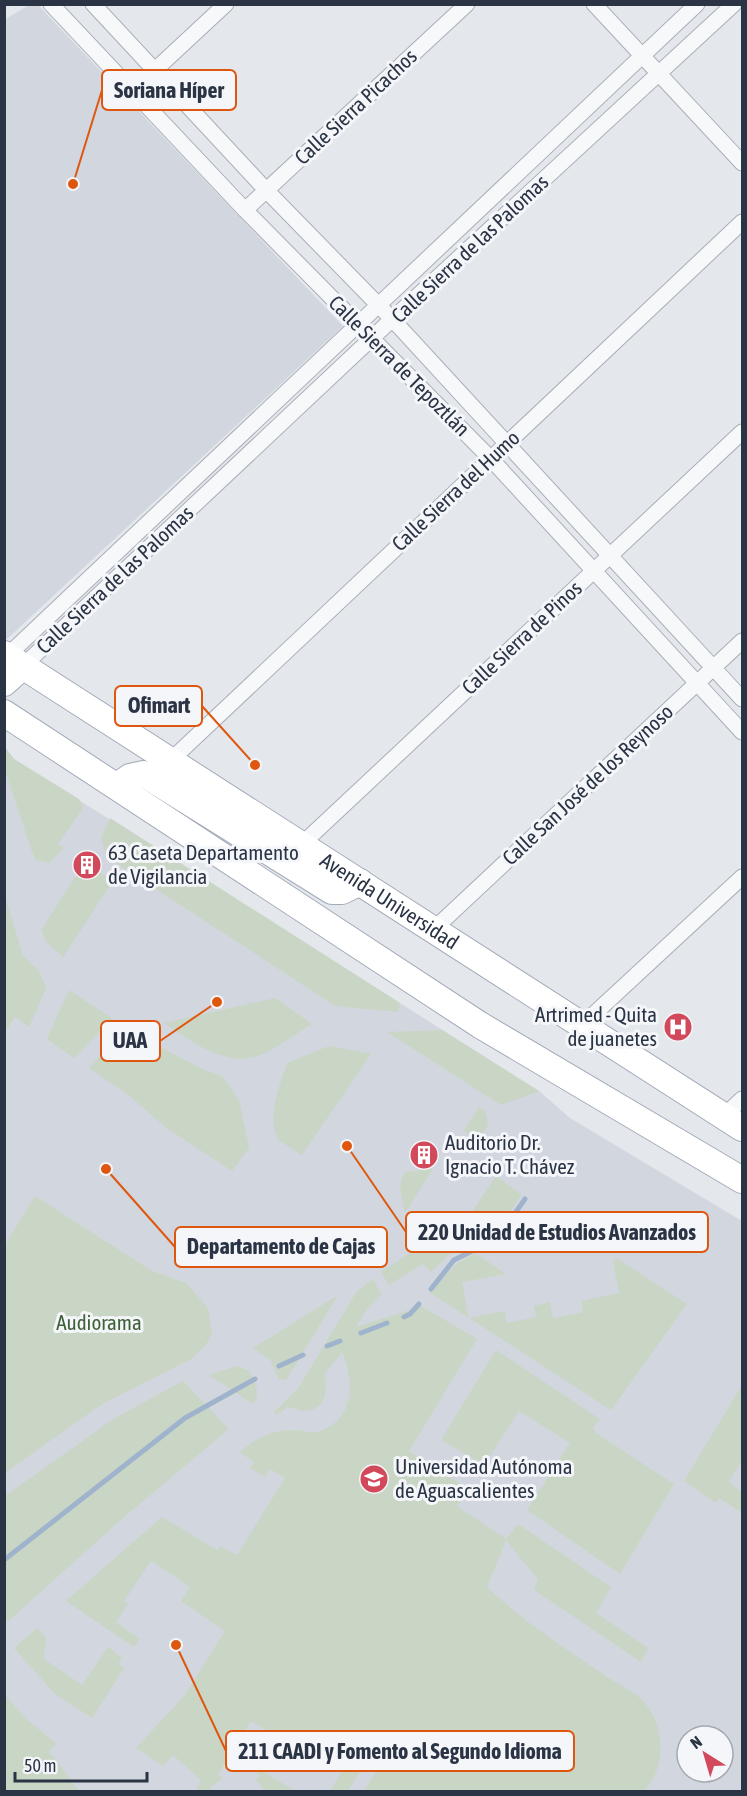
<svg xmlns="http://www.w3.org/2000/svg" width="747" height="1796" viewBox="0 0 747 1796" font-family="'Asap Condensed',sans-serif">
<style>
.built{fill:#d2d6de;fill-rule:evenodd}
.green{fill:#c9d6c5}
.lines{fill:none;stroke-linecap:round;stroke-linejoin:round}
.stream{stroke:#9fb4cc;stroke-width:5}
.minor-casing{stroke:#a9aeb7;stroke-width:17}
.primary-casing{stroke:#a3abb8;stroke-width:28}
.minor{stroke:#f7f8fa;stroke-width:15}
.primary{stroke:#fff;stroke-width:26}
.labels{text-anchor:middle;stroke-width:6;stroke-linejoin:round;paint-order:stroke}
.street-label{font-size:21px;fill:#2b3445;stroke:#f4f6f9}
.poi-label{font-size:21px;fill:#2b3445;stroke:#f4f6f9;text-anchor:start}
.park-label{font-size:21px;fill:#3f6138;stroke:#f4f6f9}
.leader{fill:none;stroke:#df570f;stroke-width:2}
.callout-dot{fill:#df570f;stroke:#f4f6f9;stroke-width:2}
.callout{fill:#f4f6f9;stroke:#df570f;stroke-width:2}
.callout-label{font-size:22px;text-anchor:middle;font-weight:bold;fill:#2b3445}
</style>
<rect width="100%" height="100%" fill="#e4e7ec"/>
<g class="built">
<path d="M29 5H38L343 326 7 639 4 638V20Z"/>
<path d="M4 746 14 759 539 1091 570 1118 742 1221V1791H5ZM687 1736H723V1772H687Z"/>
</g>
<g class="green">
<path d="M4 746 14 759 79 799 83 808 58 844 64 848 50 863 36 860 32 852 5 770Z"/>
<path d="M110 818 400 1003 398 1012 335 1006 107 857 101 838Z"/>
<path d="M90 866 113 881 63 957 46 942 41 930 81 868 87 871Z"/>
<path d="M5 896 23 956 39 971 46 988 29 1027 15 1017 5 1032Z"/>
<path d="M69 990 113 1019 74 1058 47 1039Z"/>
<path d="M275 998 312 1024C296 1034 280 1046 263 1054 228 1070 191 1041 164 1023Z"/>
<path d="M442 1030 539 1091 501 1105 387 1032Z"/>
<path d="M138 1035 202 1069 222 1076 239 1100 249 1148 232 1171 165 1127 130 1096 89 1068 116 1040Z"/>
<path d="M329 1046 371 1054 302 1155 278 1140C267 1114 279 1088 287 1063Z"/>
<path d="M479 1107 485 1111 488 1125 478 1140 464 1131Z"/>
<path d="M434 1167 405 1213 400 1186 404 1173Z"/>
<path d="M496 1176 522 1195 494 1233 480 1224 476 1228 466 1221Z"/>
<path d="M35 1196 152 1271 186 1283 208 1308 212 1332 206 1345 191 1359 102 1404 5 1473V1245Z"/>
<path d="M459 1231 468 1236 431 1272 423 1264 389 1285 381 1272 440 1233 452 1241Z"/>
<path d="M475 1253 506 1274 462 1282 469 1318 505 1311 507 1323 536 1317 534 1306 550 1302 553 1318 583 1312 581 1301 619 1293 613 1262 616 1258 687 1304 611 1410 429 1292 455 1265Z"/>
<path d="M373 1279 381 1294 365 1312 356 1327 410 1310 416 1303 477 1339 409 1451 468 1489 457 1506 506 1539 518 1524 611 1587 596 1613 648 1648 641 1662 534 1590 538 1580 506 1540 487 1587C522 1620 560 1645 600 1672 613 1682 635 1691 645 1703 666 1728 666 1768 644 1791H364L386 1755 375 1748 348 1791H330L343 1770 305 1746 301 1752 251 1721 218 1774 223 1778 210 1787 213 1791H196L201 1780 173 1755 163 1766 136 1748 185 1695 225 1631 181 1601 190 1587 151 1561 124 1601 128 1604 116 1622 140 1639 134 1647 66 1601 162 1517 217 1550 220 1546 237 1555 285 1478 270 1469 265 1477 250 1468 254 1462 240 1452C258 1436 274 1429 299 1430 304 1431 312 1434 317 1432 355 1421 355 1382 342 1352L324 1375C328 1391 326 1409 306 1411 300 1412 294 1407 287 1407L277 1415 274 1412 299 1387 357 1291Z"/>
<path d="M338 1295 286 1380 278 1379 271 1361 253 1348Z"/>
<path d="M496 1350 600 1419 593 1428 596 1433 674 1484 620 1574 527 1510 570 1443 519 1411 484 1465 441 1440Z"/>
<path d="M236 1366 248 1370C254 1380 262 1393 253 1404L209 1375Z"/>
<path d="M183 1381 229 1429 124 1517 5 1624V1496L115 1418Z"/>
<path d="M742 1385V1460L729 1482 742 1492V1513L719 1498 716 1503 684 1481Z"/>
<path d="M37 1628 46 1637 44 1659 82 1685 108 1647 122 1658 118 1664 124 1668 92 1718 55 1694 14 1648Z"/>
<path d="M5 1695 26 1719 57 1744 49 1751 79 1791H5Z"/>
<path d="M249 1763 295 1791H265L256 1779 260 1776Z"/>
</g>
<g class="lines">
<g class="stream">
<path d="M493 1240 498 1237 525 1199"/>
<path d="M431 1289 454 1260 476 1249"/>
<path d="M404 1317 410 1314 419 1304"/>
<path d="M361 1333 387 1323"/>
<path d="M327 1346 340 1341"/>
<path d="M279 1366 303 1355"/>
<path d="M4 1560 185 1418 255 1379"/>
</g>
<g class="minor-casing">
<g id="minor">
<path d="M51 4 245 210 491 459 742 732"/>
<path d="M93 4 266 190 393 320 742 699"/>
<path d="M594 4 742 163"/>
<path d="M155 70 226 4"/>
<path d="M245 210 467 4"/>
<path d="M7 656 697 4"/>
<path d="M23 666 373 337 734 4"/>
<path d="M170 761 742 222"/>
<path d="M301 845 742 432"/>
<path d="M433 930 742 641"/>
<path d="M581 1026 742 877"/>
<path d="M724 1116 742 1099"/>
</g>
</g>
<g class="primary-casing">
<g id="primary">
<path id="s1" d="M4 654 742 1128"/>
<path d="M4 683 23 666"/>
<path d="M4 713 480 1025 742 1180"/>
<path d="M117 786 130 777 144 774 332 891H342L360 882"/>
</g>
</g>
<use href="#minor" class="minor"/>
<use href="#primary" class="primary"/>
</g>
<defs>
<g id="building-disc" transform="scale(1.5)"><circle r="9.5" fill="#d1495b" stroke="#f4f6f9"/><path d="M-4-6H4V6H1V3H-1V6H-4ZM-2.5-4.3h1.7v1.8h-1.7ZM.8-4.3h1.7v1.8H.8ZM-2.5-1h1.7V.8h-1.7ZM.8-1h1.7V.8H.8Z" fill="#fff"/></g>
<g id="hospital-disc" transform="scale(1.5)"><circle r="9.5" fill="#d1495b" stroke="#f4f6f9"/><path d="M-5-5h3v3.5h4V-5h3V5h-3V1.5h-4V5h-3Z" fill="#fff"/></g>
<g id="university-disc" transform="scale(1.5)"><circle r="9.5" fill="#d1495b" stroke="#f4f6f9"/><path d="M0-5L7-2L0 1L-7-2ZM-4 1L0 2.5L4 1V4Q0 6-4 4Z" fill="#fff"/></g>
</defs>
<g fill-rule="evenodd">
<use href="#building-disc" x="87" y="865"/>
<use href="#hospital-disc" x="678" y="1027"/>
<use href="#building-disc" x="424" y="1155"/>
<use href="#university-disc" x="374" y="1479"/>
</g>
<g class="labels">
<g class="street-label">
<text transform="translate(356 107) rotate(-43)" y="7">Calle Sierra Picachos</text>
<text transform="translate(470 249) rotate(-43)" y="7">Calle Sierra de las Palomas</text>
<text transform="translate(399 366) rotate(45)" y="7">Calle Sierra de Tepoztlán</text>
<text transform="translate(456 491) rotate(-43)" y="7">Calle Sierra del Humo</text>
<text transform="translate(115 580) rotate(-43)" y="7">Calle Sierra de las Palomas</text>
<text transform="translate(522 638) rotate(-43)" y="7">Calle Sierra de Pinos</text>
<text transform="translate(588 785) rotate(-43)" y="7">Calle San José de los Reynoso</text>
<text dy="7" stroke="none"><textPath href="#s1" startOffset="458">Avenida Universidad</textPath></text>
</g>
<g class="poi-label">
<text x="108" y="860">63 Caseta Departamento<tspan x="108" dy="24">de Vigilancia</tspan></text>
<text x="657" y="1022" text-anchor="end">Artrimed - Quita<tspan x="657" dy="24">de juanetes</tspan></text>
<text x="445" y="1150">Auditorio Dr.<tspan x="445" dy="24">Ignacio T. Chávez</tspan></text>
<text x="395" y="1474">Universidad Autónoma<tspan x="395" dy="24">de Aguascalientes</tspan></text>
</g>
<g class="park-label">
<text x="99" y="1330">Audiorama</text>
</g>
</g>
<path class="leader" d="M73 184L102 90M255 765L202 706M217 1002L160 1041M347 1146L406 1232M106 1169L175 1247M176 1645L226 1751"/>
<g class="callout-dot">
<circle cx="73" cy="184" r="6"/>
<circle cx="255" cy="765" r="6"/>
<circle cx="217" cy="1002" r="6"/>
<circle cx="347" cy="1146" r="6"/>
<circle cx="106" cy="1169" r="6"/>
<circle cx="176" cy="1645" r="6"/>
</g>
<g class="callout">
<rect x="102" y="70" width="134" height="40" rx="6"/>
<rect x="115" y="686" width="87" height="40" rx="6"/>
<rect x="101" y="1021" width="59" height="40" rx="6"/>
<rect x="406" y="1212" width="302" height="40" rx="6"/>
<rect x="175" y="1227" width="212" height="40" rx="6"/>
<rect x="226" y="1731" width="348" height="40" rx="6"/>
</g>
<g class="callout-label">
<text x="169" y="98">Soriana Híper</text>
<text x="159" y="713">Ofimart</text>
<text x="130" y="1048">UAA</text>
<text x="557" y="1240">220 Unidad de Estudios Avanzados</text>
<text x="281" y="1254">Departamento de Cajas</text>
<text x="400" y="1759">211 CAADI y Fomento al Segundo Idioma</text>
</g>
<rect width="747" height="1796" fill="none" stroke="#2b3445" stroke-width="12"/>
<g transform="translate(705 1754) rotate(323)"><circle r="28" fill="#f4f6f9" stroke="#a4a8b1" stroke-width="1.5"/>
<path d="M0-4.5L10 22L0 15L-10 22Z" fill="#d1495b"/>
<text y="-9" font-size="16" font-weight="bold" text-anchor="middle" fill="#2b3445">N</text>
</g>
<path d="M15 1772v9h132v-9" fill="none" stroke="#2b3445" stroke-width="3"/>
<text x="24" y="1772" font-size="18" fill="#2b3445" stroke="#f4f6f9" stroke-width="4.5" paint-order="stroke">50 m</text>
</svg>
